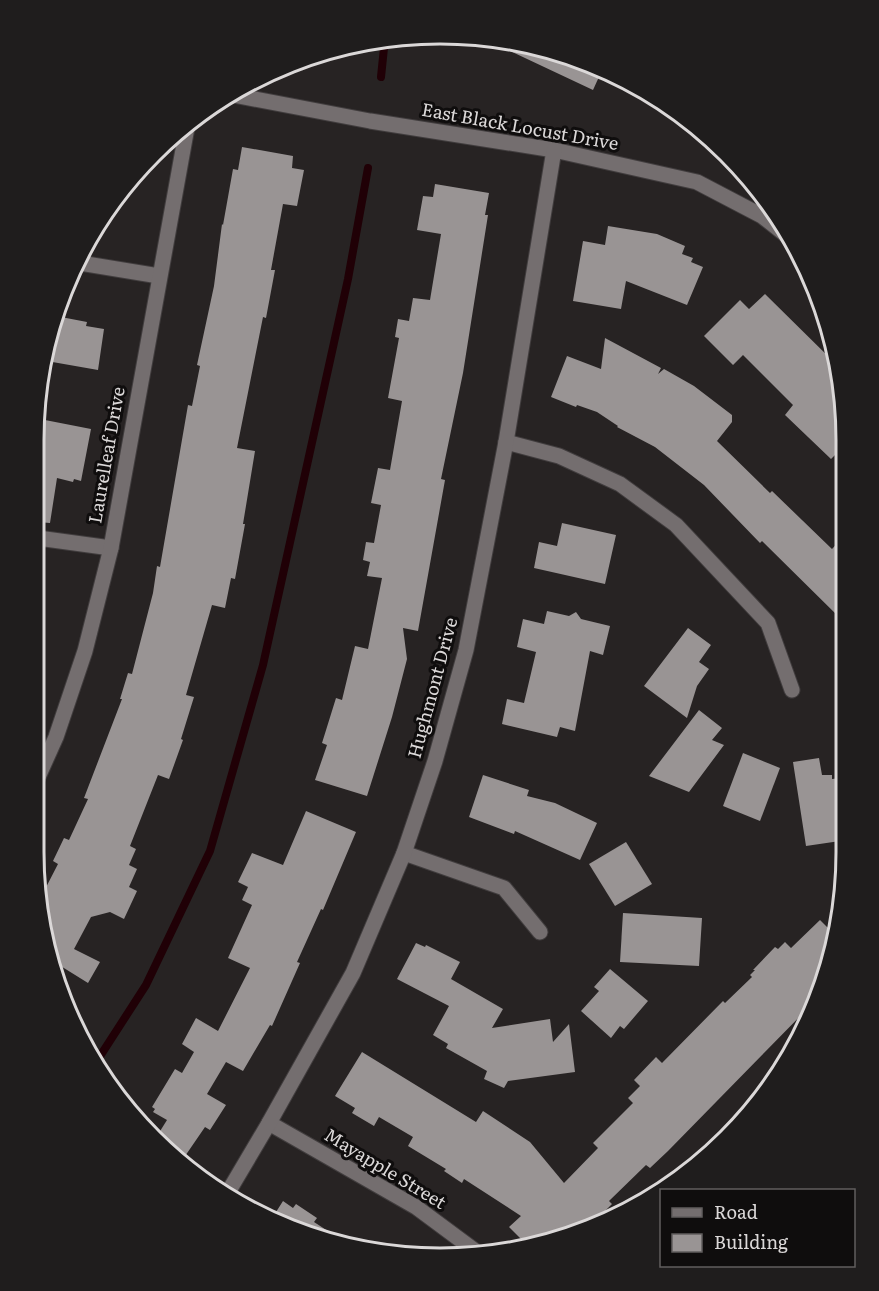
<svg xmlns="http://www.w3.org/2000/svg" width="879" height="1291" viewBox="0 0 879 1291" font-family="Literata,serif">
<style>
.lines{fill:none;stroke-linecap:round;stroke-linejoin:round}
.stream{stroke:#200006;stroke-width:8}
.building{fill:#999494}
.minor-casing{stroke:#413d3e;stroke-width:17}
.minor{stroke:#746e6f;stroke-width:15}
.labels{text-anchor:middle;stroke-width:6;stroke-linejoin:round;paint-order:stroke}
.street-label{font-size:18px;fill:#dbd8d8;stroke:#0f0d0d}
.rim{fill:none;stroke:#dbd8d8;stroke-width:3}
</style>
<rect width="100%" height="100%" fill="#272323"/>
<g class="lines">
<g class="stream">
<path d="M381 77 385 38"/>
<path d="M95 1064 146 985 210 851 263 665 348 279 368 168"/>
</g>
</g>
<g class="building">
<path d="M511 40 595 64 603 68 593 90 508 50Z"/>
<path d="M242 147 293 156 292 168 304 170 297 206 283 204 271 270H275L266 318 263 317 237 448 255 451 243 524H245L235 579 231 578 225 608 212 605 186 695 194 697 181 739 183 740 169 779 158 775 130 846 136 849 129 865 137 869 129 887 137 891 124 919 110 912 91 917 74 949 100 962 88 983 51 960 41 897 58 864 53 861 64 838 69 840 88 799 84 798 122 699H120L128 673 132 674 153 593 157 566 160 567 188 405 192 406 200 366 197 365 214 286 222 224 223 225 233 169 238 170Z"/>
<path d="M435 184 489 193 485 215H488L463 373 441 479 445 480 418 631 403 628 407 659 392 717 367 796 315 780 327 745 322 743 336 698 342 700 355 646 368 649 382 578 367 576 370 562 363 560 366 542 374 543 381 505 371 503 378 468 390 470 402 401 388 398 399 338 395 337 398 319 409 321 413 298 430 300 441 234 417 230 423 196 433 197Z"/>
<path d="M608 226 657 234 685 246 682 254 693 258 691 262 703 267 687 305 626 281 621 309 573 301 583 241 605 245Z"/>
<path d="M765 294 839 367 846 444 831 459 785 415 793 405 743 355 733 365 704 336 740 300 749 309Z"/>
<path d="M61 317 87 322 86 326 104 329 98 370 41 360 54 320 60 321Z"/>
<path d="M605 338 661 368 658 374 664 369 694 386 732 415V422L717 441 770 493 772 491 832 549 844 536 843 621 762 541 760 543 704 485 655 447 617 427 618 426 597 412 577 405 576 407 551 397 567 356 601 369Z"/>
<path d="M45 420 91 429 81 481 74 479 73 482 57 478 50 523 38 522 39 446Z"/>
<path d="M562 523 616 535 605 584 534 568 539 542 557 546Z"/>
<path d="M547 611 569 616 576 612 581 619 610 626 603 655 590 651 575 731 560 727 557 737 502 724 507 699 524 703 536 652 517 647 523 619 544 624Z"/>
<path d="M688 628 711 645 699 662 709 669 697 686 687 718 644 686Z"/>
<path d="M699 710 722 728 712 740 724 745 689 792 649 776Z"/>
<path d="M743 753 780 768 760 821 723 806Z"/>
<path d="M819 758 822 775H832V779L841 778 840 841 806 846 793 762Z"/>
<path d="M483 775 529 790 527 796 555 803 597 823 580 860 515 831 514 834 469 817Z"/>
<path d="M306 811 356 832 323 910 321 909 297 962 300 963 272 1026 270 1025 243 1071 226 1062 207 1094 226 1105 210 1130 205 1127 181 1162 157 1136 167 1120 153 1112 155 1109 152 1107 175 1069 182 1073 194 1052 182 1044 196 1018 218 1031 250 968 228 958 252 905 242 900 248 887 238 882 252 853 283 865Z"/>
<path d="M626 842 652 884 615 906 589 864Z"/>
<path d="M623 913 702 918 699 966 620 962Z"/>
<path d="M820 920 836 936 814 1002 668 1151 650 1168 646 1165 609 1201 612 1204 595 1221 529 1247 509 1227 521 1216 464 1179 462 1183 444 1171 446 1169 408 1146 413 1137 379 1117 374 1126 352 1113 355 1108 335 1096 362 1052 476 1122 483 1111 530 1142 564 1183 598 1148 593 1143 633 1103 628 1098 640 1086 634 1080 656 1057 662 1063 723 1001 725 1003 752 977 750 975 755 970H753L775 947 778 949 785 942 791 948Z"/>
<path d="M416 943 425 947 426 945 460 962 451 979 503 1009 492 1028 550 1019 553 1042 569 1024 575 1072 508 1081 504 1088 484 1079 487 1071 446 1048 448 1044 433 1035 449 1006 397 979Z"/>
<path d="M610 969 648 1001 624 1029 620 1026 611 1038 581 1011 599 991 594 987Z"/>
<path d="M283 1201 293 1208 296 1204 317 1218 314 1222 337 1237V1239L284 1227 271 1220Z"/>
</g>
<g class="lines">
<g class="minor-casing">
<g id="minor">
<path d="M228 94 370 121 554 150 697 182 762 216 790 238"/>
<path d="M74 262 159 276"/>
<path d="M506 442 559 456 620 484 676 525 768 623 792 690"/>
<path d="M38 538 111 548"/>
<path d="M34 786 56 737 85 651 111 548 188 122"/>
<path d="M404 853 504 888 540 932"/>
<path d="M269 1123 416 1207 478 1253"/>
<path d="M227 1194 269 1123 353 973 404 853 435 761 466 650 506 442 554 150"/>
</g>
</g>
<use href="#minor" class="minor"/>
</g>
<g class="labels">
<g class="street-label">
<text transform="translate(520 127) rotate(10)" y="6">East Black Locust Drive</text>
<text transform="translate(107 455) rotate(-80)" y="6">Laurelleaf Drive</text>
<text transform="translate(433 688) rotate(-75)" y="6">Hughmont Drive</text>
<text transform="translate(385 1169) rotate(31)" y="6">Mayapple Street</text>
</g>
</g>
<path d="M0 0H879V1291H0ZM440 44H440A396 396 0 0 1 836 440V852A396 396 0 0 1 440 1248H440A396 396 0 0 1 44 852V440A396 396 0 0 1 440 44Z" fill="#1f1d1d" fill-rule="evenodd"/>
<path class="rim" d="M440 44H440A396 396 0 0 1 836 440V852A396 396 0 0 1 440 1248H440A396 396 0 0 1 44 852V440A396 396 0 0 1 440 44Z"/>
<rect x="660" y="1189" width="195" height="78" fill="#0f0d0d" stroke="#615e5e" stroke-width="1.5"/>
<rect x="672" y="1208" width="30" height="9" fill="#746e6f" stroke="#615e5e" stroke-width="1.5"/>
<text x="714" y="1219" font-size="18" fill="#dbd8d8">Road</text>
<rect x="672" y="1234" width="30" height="18" fill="#999494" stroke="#615e5e" stroke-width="1.5"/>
<text x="714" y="1249" font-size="18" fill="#dbd8d8">Building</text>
</svg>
